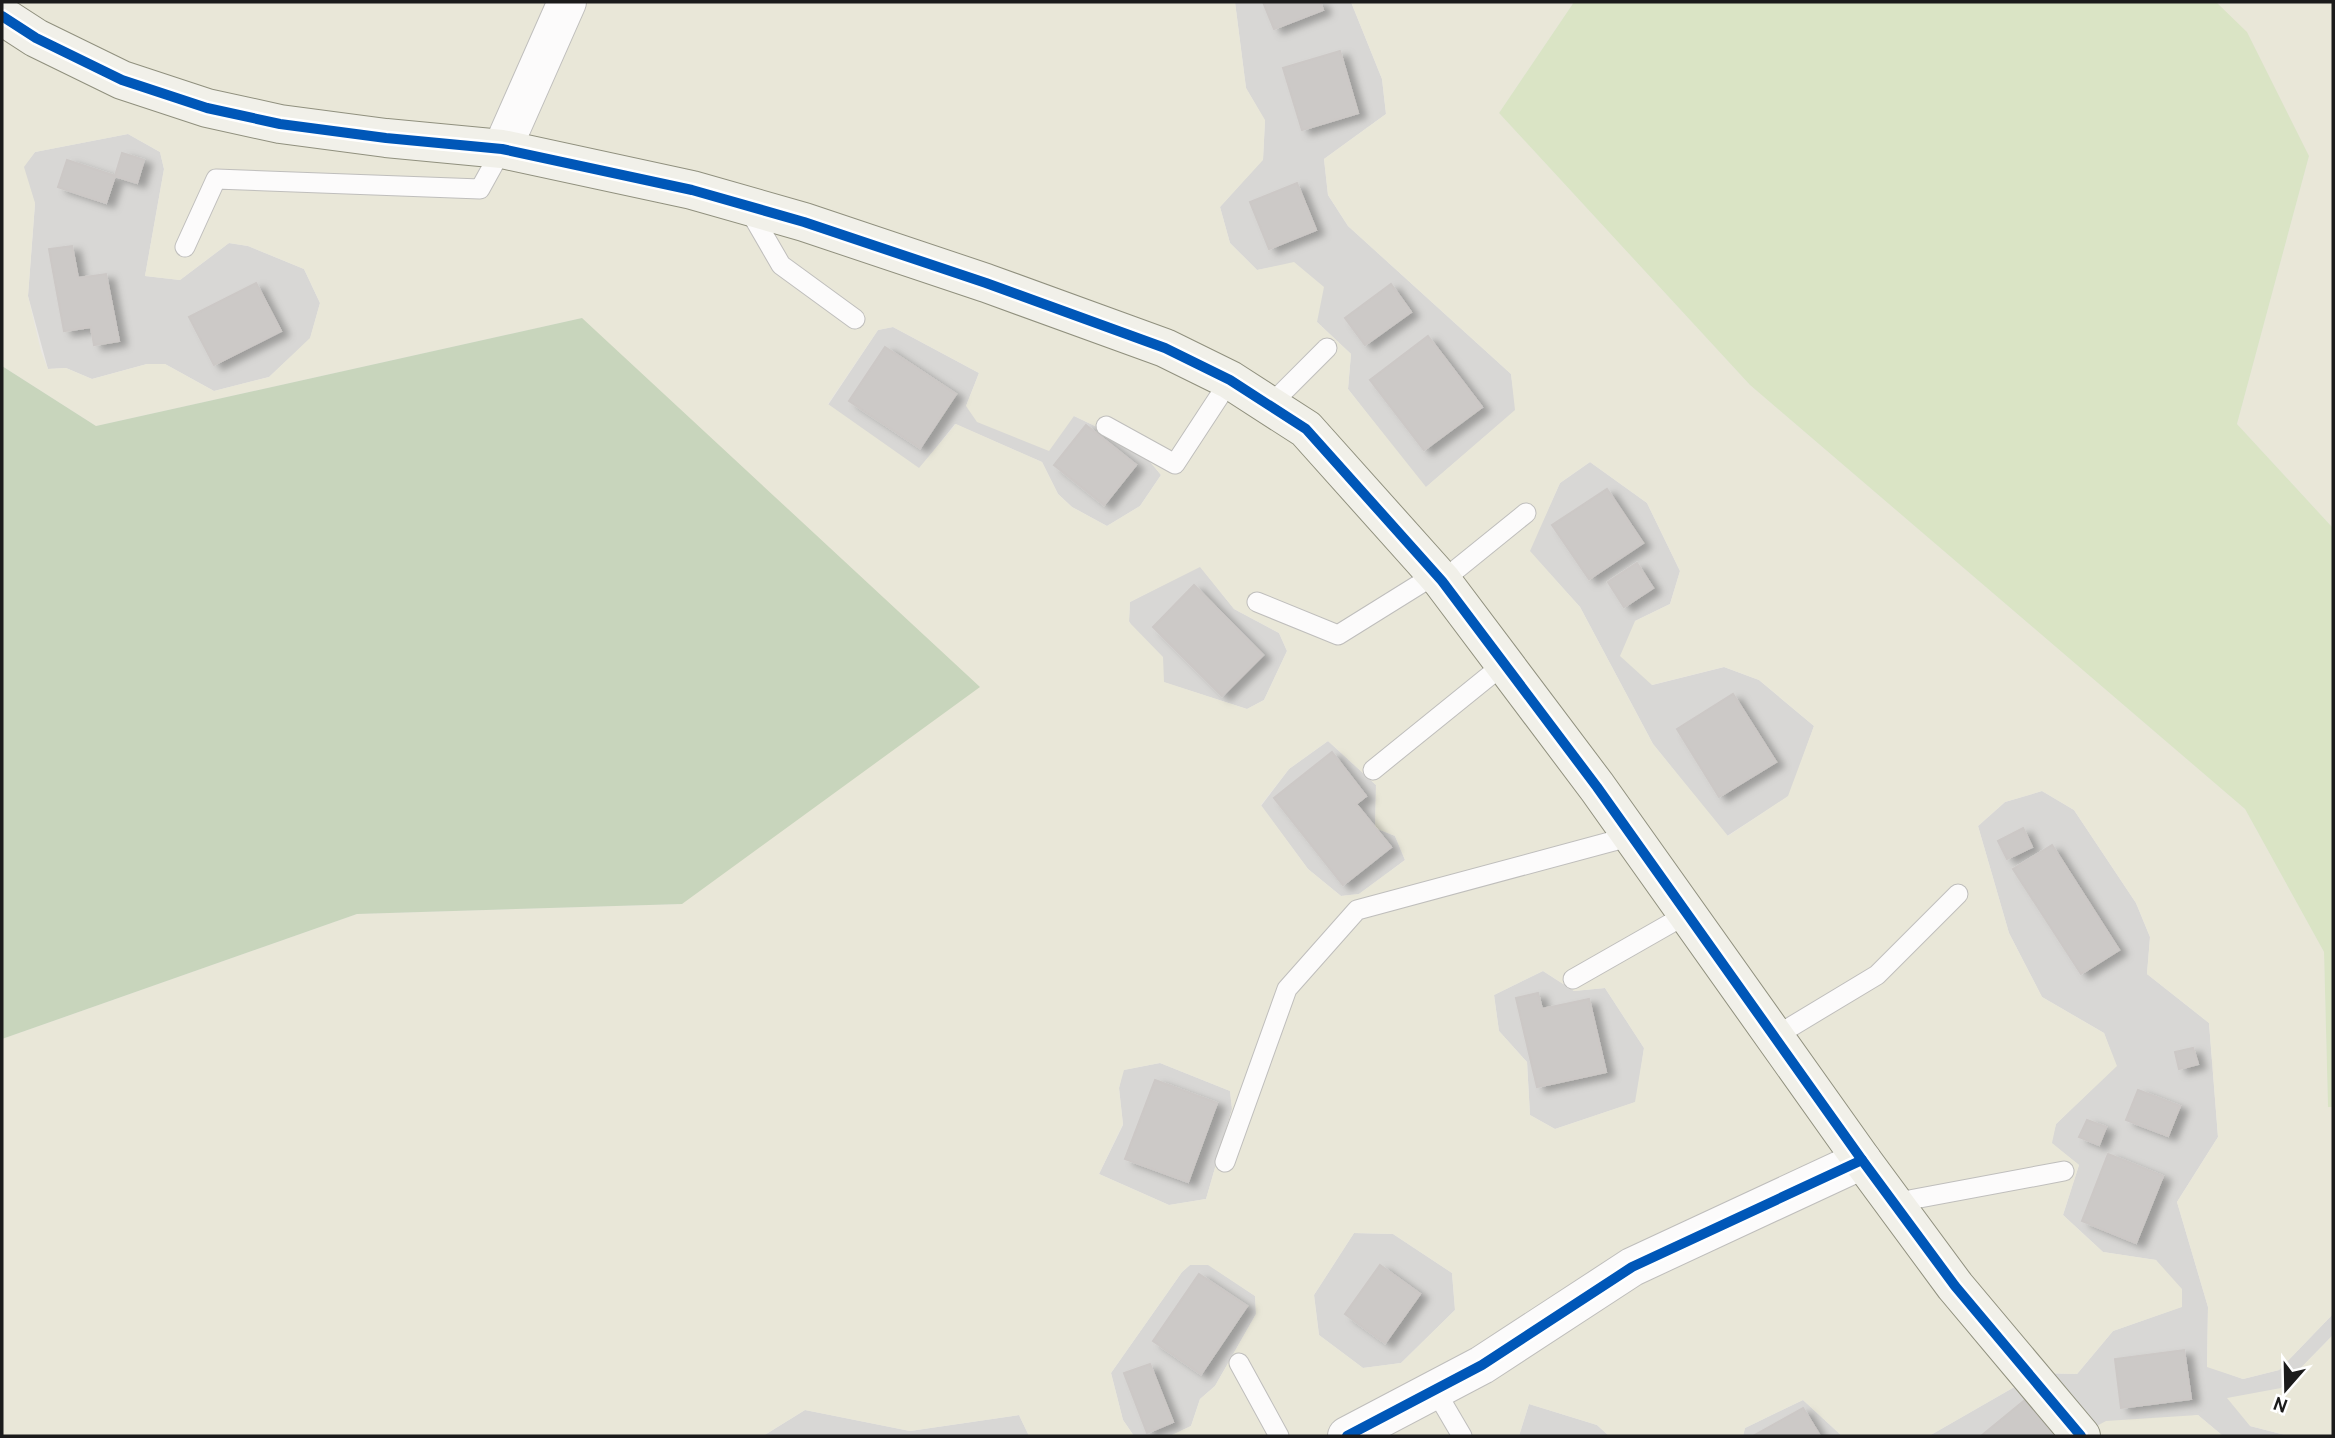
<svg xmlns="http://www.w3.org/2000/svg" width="2335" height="1438" viewBox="0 0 2335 1438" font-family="Cabin,sans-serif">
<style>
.residential{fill:#d8d7d5}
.farmland{fill:#e9e7d8;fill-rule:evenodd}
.grass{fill:#dae4c5}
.forest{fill:#c8d5bc}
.building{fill:#ccc9c7;stroke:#ccc8c6;stroke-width:2;filter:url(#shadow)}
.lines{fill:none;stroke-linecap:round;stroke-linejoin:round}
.lane-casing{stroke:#bfbebc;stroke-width:21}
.street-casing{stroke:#bfbebc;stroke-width:40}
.secondary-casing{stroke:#90907e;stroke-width:40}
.lane{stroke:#fcfbfb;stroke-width:19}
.street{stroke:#fcfbfb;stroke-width:38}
.secondary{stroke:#f1f0e9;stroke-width:38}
.cycleway-casing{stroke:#fff;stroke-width:15}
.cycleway{stroke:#0057b8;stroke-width:10}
</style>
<defs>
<filter id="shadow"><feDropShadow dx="8" dy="4.5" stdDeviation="3.5" flood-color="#0004"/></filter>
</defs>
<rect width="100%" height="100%" fill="#e9e7e4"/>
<g class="residential">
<path d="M1235 2H1351L1382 79 1386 114 1324 159 1328 195 1348 226 1511 374 1516 410 1425 488 1348 389 1351 354 1317 322 1294 263 1257 270 1230 243 1220 207 1263 159 1265 121 1246 88Z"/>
<path d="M128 134 160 152 164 169 145 276 180 280 229 243 248 246 304 269 320 303 310 339 269 377 214 391 165 364H147L92 379 66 368 48 369 28 296 35 204 23 167 35 152Z"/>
<path d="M893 327 979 373 966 406 1074 416 1137 446 1161 475 1140 506 1107 526 1072 507 1058 494 1042 462 955 424 919 469 828 405 878 330Z"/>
<path d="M1590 462 1647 503 1680 571 1670 604 1635 621 1652 685 1724 667 1759 680 1814 726 1789 796 1727 836 1653 744 1580 607 1529 551 1560 483Z"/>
<path d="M1200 566 1234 609 1279 633 1287 651 1264 700 1247 709 1163 682 1129 621 1130 602Z"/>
<path d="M1328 741 1376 785 1375 828 1395 836 1405 860 1359 894 1341 896 1308 869 1261 806 1289 769Z"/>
<path d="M2042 791 2074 810 2136 903 2150 937 2147 974 2209 1023 2218 1137 2177 1202 2208 1307 2207 1366 2243 1379 2279 1370 2333 1314V1335L2281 1388 2250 1426 2289 1436H2223L2198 1415 2078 1436H1929L2039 1373 2077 1374 2113 1331 2181 1307 2156 1260 2103 1252 2063 1215 2079 1165 2051 1143 2056 1124 2116 1066 2104 1033 2042 997 2009 933 1978 826 2005 802Z"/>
<path d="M1543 971 1574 991 1605 988 1644 1048 1636 1102 1555 1129 1530 1115 1527 1062 1499 1031 1494 995Z"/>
<path d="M1160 1063 1230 1091 1232 1109 1206 1199 1169 1205 1099 1174 1123 1125 1119 1088 1123 1070Z"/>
<path d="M1354 1233 1393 1234 1452 1273 1455 1310 1401 1363 1363 1368 1319 1335 1314 1295Z"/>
<path d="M1190 1265H1209L1255 1296 1256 1314 1215 1386 1200 1399 1191 1426 1170 1436H1134L1123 1420 1111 1373 1182 1272Z"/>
<path d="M1803 1400 1842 1436H1743L1745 1428Z"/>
<path d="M1529 1404 1597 1425 1609 1436H1519Z"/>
<path d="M805 1410 910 1431 1019 1415 1029 1436H763Z"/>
</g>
<g class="farmland">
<path d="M2 2H1235L1246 88 1265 120 1263 160 1220 207 1230 243 1257 270 1294 262 1324 287 1317 322 1351 354 1348 389 1426 487 1515 410 1511 374 1348 226 1328 195 1324 159 1386 114 1382 79 1351 2H1574L1499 113 1750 385 2245 809 2324 952 2328 1106 2333 1107V1314L2279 1370 2243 1379 2207 1367 2208 1307 2177 1202 2218 1137 2209 1023 2147 974 2150 937 2136 903 2074 810 2042 791 2005 802 1978 826 2009 933 2042 997 2104 1033 2117 1066 2056 1124 2052 1143 2079 1165 2063 1215 2103 1252 2156 1260 2182 1289V1307L2113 1331 2077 1374 2039 1373 1929 1436H1842L1803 1400 1745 1428 1743 1436H1609L1597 1425 1529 1404 1519 1436H1170L1191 1426 1200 1399 1215 1386 1256 1314 1255 1296 1208 1265H1190L1182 1272 1111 1373 1123 1420 1134 1436H1029L1019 1415 910 1431 805 1410 763 1436H2V1039L357 914 682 904 582 318 96 426 2 366ZM128 134 160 152 164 169 145 276 180 280 229 243 248 246 304 269 320 303 310 338 269 377 214 391 165 364H147L92 379 66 368 48 369 41 351 28 296 35 203 24 167 35 152ZM893 327 979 373 966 406 977 422 1049 451 1074 416 1137 446 1161 475 1140 506 1107 526 1072 507 1058 494 1042 462 956 424 919 468 828 404 878 330ZM1590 462 1647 503 1680 571 1670 604 1635 621 1620 656 1652 685 1724 667 1759 680 1814 726 1788 796 1728 836 1653 744 1580 607 1530 551 1560 483ZM1200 567 1234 609 1279 633 1287 651 1264 700 1247 709 1164 682 1163 657 1129 622 1130 602ZM1328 741 1376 785 1375 828 1395 836 1405 860 1359 894 1341 896 1308 869 1261 805 1289 769ZM1543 971 1574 991 1605 988 1644 1048 1635 1102 1555 1129 1530 1115 1527 1062 1499 1031 1494 995ZM1160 1063 1230 1091 1232 1109 1206 1199 1169 1205 1099 1174 1123 1124 1119 1088 1124 1070ZM1354 1233 1393 1234 1452 1273 1455 1310 1401 1363 1363 1368 1319 1335 1314 1295Z"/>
<path d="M2216 2H2333V528L2237 424 2309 156Z"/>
<path d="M2333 1335V1436H2289L2250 1426 2227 1398 2281 1388Z"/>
<path d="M2198 1415 2223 1436H2078L2106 1421Z"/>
</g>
<path class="grass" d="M1574 2H2216L2247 32 2309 156 2237 424 2333 528V1107H2328L2324 952 2245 809 1750 385 1499 113Z"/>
<path class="forest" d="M582 318 980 687 682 904 357 914 2 1039V366L96 426Z"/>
<g class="building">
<path d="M1263 2H1320L1323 10 1274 29Z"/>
<path d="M1340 51 1358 113 1302 130 1283 68Z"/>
<path d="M122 153 144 160 137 183 115 176Z"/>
<path d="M67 160 115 176 106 203 58 187Z"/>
<path d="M1297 183 1316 230 1269 249 1250 202Z"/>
<path d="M72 246 78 278 106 274 119 341 94 345 91 327 64 331 49 249Z"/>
<path d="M256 283 281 331 214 365 189 317Z"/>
<path d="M1391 284 1411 312 1365 345 1345 318Z"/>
<path d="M1428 336 1482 407 1424 450 1370 380Z"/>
<path d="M885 347 956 394 920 448 849 401Z"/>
<path d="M1086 425 1136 465 1104 505 1054 465Z"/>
<path d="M1607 489 1643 543 1589 579 1552 525Z"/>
<path d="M1637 563 1653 588 1624 607 1608 582Z"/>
<path d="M1194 585 1263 655 1222 696 1153 627Z"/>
<path d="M1733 694 1776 762 1719 797 1677 729Z"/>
<path d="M1332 752 1366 796 1356 804 1391 847 1343 885 1274 798Z"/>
<path d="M2023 828 2032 847 2007 859 1998 841Z"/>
<path d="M2052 845 2119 950 2081 974 2013 869Z"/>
<path d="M1538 993 1542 1009 1589 999 1606 1072 1537 1087 1516 998Z"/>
<path d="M2193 1048 2198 1064 2179 1069 2175 1052Z"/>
<path d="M1155 1080 1217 1103 1188 1182 1125 1159Z"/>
<path d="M2138 1090 2180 1106 2168 1136 2126 1120Z"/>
<path d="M2087 1120 2106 1127 2099 1145 2079 1137Z"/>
<path d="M2108 1154 2163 1176 2136 1243 2082 1221Z"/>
<path d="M1380 1265 1420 1294 1385 1343 1345 1314Z"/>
<path d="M1199 1274 1247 1306 1201 1374 1153 1341Z"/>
<path d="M2184 1350 2191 1399 2121 1408 2115 1359Z"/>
<path d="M1150 1364 1173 1422 1147 1433 1124 1373Z"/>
<path d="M2025 1400 2055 1436H1981Z"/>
<path d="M1803 1408 1820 1436H1753Z"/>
</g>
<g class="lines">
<g class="lane-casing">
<g id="lane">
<path d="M748 208 781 265 855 319"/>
<path d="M185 247 216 179 480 189 502 149"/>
<path d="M1270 405 1327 348"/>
<path d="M1106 426 1175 464 1230 380"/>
<path d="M1442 581 1526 513"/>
<path d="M1257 602 1338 635 1436 574"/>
<path d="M1373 770 1504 664"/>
<path d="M1573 979 1687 914"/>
<path d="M1774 1037 1877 975 1958 894"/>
<path d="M1225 1162 1287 989 1357 910 1632 836"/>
<path d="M1893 1203 2064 1171"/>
<path d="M1239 1363 1279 1436"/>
<path d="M1435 1390 1462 1436"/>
</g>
</g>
<g class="street-casing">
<g id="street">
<path d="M502 149 567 2"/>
<path d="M1347 1436 1482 1365 1632 1267 1862 1160"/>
</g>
</g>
<g class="secondary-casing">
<path id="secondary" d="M2 16 36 38 122 80 207 108 280 124 386 138 502 149 692 190 804 222 986 283 1165 348 1230 380 1306 429 1442 581 1597 787 1862 1160 1955 1286 2081 1436"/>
</g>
<use href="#lane" class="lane"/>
<use href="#street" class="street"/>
<use href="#secondary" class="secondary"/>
<g class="cycleway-casing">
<g id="cycleway">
<path d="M2 16 36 38 122 80 207 108 280 124 386 138 502 149 692 190 804 222 986 283 1165 348 1230 380 1306 429 1442 581 1597 787 1862 1160 1955 1286 2081 1436"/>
<path d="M1347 1436 1482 1365 1632 1267 1862 1160"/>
</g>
</g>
<use href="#cycleway" class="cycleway"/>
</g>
<rect width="2335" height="1438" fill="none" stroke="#1b1b1b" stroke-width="7"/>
<g transform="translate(2286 1389) rotate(200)" stroke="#ffffff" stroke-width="5" paint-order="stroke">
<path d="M0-5L12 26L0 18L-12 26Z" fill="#1b1b1b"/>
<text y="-10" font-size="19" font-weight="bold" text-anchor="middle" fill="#1b1b1b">N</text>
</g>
</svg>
